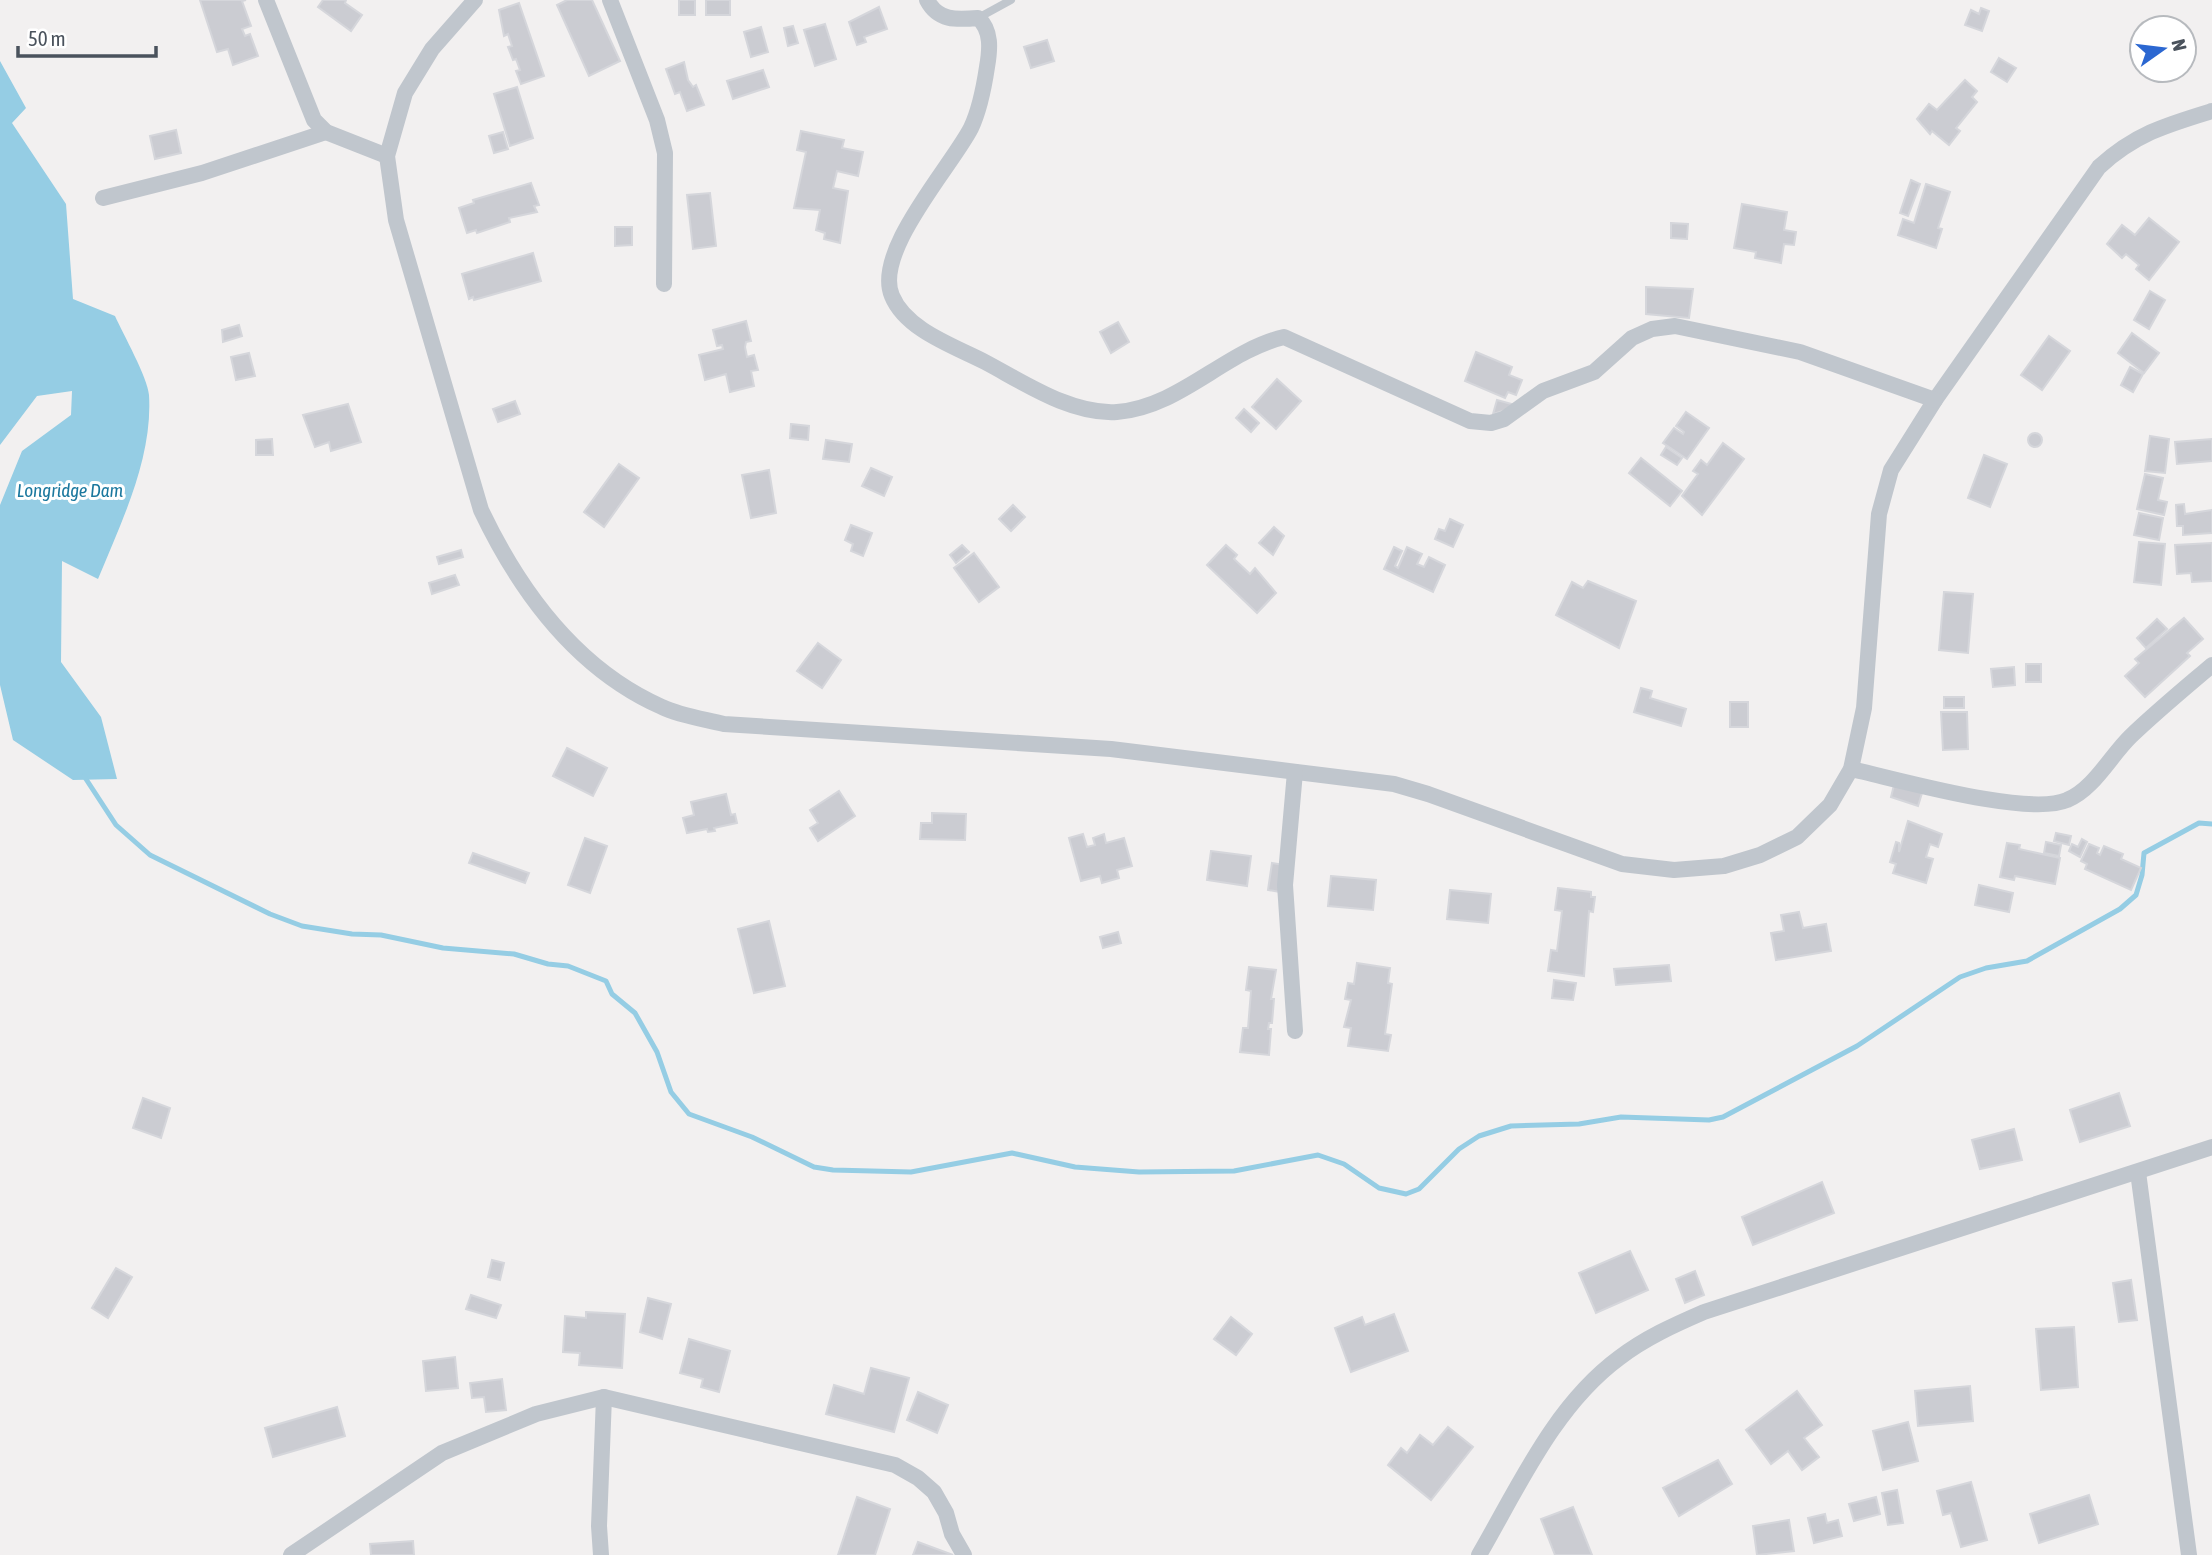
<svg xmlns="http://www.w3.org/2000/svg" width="2212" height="1555" viewBox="0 0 2212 1555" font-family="'Asap Condensed',sans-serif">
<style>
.water{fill:#95cde4}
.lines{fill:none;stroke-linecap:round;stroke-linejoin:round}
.stream{stroke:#95cde4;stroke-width:5}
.building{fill:#cbccd2;stroke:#d5d6db;stroke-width:2}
.service{stroke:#c0c6cd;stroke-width:8}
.minor{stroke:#c0c6cd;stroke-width:16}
.labels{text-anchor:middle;stroke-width:6;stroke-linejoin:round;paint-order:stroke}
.water-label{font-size:19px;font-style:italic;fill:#1b789e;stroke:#fff}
</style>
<rect width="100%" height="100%" fill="#f2f0f0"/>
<path class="water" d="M0 61 26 108 12 123 66 204 73 299 115 316C123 334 148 378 149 395 153 458 121 523 98 579L62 561 61 662 101 717 117 779 73 780 13 740 0 685V505L22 451 71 415 72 391 37 396 0 445Z"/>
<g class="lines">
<path class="stream" d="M84 776 116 825 150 855 270 914 302 926 352 934 381 935 443 948 514 954 548 964 568 966 606 981 612 994 635 1013 657 1052 671 1092 689 1114 752 1137 814 1167 833 1170 911 1172 1012 1153 1075 1167 1139 1172 1234 1171 1318 1155 1344 1164 1379 1188 1406 1194 1419 1189 1459 1149 1479 1136 1511 1126 1579 1124 1621 1117 1709 1120 1723 1117 1857 1046 1960 977 1986 968 2027 961 2120 909 2136 895 2142 875 2144 853 2199 823 2212 824"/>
</g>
<g class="building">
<path d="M200 0H246L242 1 251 26 242 29 245 36 250 34 258 56 233 65 228 49 217 52Z"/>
<path d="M323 0H346L345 3 362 15 351 31 318 7Z"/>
<path d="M567 0H592L620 61 589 76 557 5Z"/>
<rect x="679" y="0" width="16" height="15"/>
<rect x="706" y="0" width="24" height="15"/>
<path d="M519 3 544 76 521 84 516 71 520 70 516 59 513 60 508 47 512 46 508 34 504 36 499 10Z"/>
<path d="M879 7 887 29 864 37 866 42 857 45 849 22Z"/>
<path d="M1981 8 1989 11 1982 31 1965 25 1971 10 1979 14Z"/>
<path d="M825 24 836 59 815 66 804 30Z"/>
<path d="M793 26 798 43 788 46 784 28Z"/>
<path d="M761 27 768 52 751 57 744 32Z"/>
<path d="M1047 40 1054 61 1031 68 1024 47Z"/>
<path d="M1999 58 2016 68 2007 82 1991 72Z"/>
<path d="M684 62 688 80 693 87 696 85 704 105 687 111 680 92 675 94 666 69Z"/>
<path d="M763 70 769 87 733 99 727 81Z"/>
<path d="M1965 80 1977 91 1972 97 1977 102 1956 128 1960 131 1949 145 1932 131 1930 134 1917 119 1929 104 1937 110Z"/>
<path d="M517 87 533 138 510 146 494 94Z"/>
<path d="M176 130 181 153 155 159 150 136Z"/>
<path d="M801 131 844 140 842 148 863 152 858 176 837 171 833 188 848 191 840 243 824 239 825 233 816 230 820 210 794 208 806 152 797 150Z"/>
<path d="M503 132 508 149 494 153 489 136Z"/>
<path d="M1911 180 1920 184 1908 216 1900 213Z"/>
<path d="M531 183 539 205 534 206 537 212 509 218 510 222 477 233 476 230 467 233 459 208 474 203 473 200Z"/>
<path d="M1926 184 1950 192 1938 228 1942 229 1936 248 1898 235 1903 219 1914 223Z"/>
<path d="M710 193 716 246 693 249 687 195Z"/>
<path d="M1742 204 1787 212 1784 230 1796 232 1794 245 1784 244 1781 263 1755 258 1756 252 1734 248Z"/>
<path d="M2149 218 2179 242 2149 280 2136 269 2139 265 2126 254 2122 258 2107 244 2122 225 2135 235Z"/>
<path d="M1671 223 1688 224 1687 239 1671 238Z"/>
<path d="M615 227H632V245L615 246Z"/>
<path d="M533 253 541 281 474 300 473 297 469 299 462 274Z"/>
<path d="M1646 287 1693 289 1689 318 1646 314Z"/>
<path d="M2150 291 2165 300 2149 329 2134 320Z"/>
<path d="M746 321 751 341 746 342 745 347 747 357 754 355 758 370 751 371 754 386 730 392 726 374 705 380 699 355 723 349 722 345 717 346 713 330Z"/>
<path d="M1118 322 1129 342 1111 353 1100 332Z"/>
<path d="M239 325 242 336 223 342 222 330Z"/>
<path d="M2132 333 2159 353 2144 373 2118 353Z"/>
<path d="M2049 336 2070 351 2042 390 2021 375Z"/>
<path d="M1476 352 1512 367 1509 375 1522 380 1516 395 1508 392 1505 398 1465 381Z"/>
<path d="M249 353 255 376 236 380 231 357Z"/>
<path d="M2130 367 2143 374 2133 392 2121 385Z"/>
<path d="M1277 379 1301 401 1276 429 1252 407Z"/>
<path d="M1497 400 1519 406 1493 414Z"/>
<path d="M515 401 520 414 498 422 493 409Z"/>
<path d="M348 404 361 442 331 451 329 442 315 447 303 415Z"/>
<path d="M1244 409 1259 423 1251 432 1236 418Z"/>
<path d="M1686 412 1709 428 1687 459 1663 443 1674 428 1683 434 1684 432 1676 426Z"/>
<path d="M791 424 809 426 808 440 790 438Z"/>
<circle cx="2035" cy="440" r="7"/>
<path d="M2150 436 2169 439 2165 473 2145 471Z"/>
<path d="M272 439 273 455H256V440Z"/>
<path d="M2212 439V461L2177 464 2175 442Z"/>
<path d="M826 440 852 444 849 462 823 459Z"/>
<path d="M1723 443 1744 459 1702 515 1682 496 1698 474 1693 471 1701 460 1707 465Z"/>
<path d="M1666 447 1682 458 1677 465 1661 455Z"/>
<path d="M1984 455 2007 464 1990 507 1968 498Z"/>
<path d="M1641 458 1682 491 1670 506 1629 473Z"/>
<path d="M619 464 639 478 604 527 584 512Z"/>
<path d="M871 468 892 477 884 496 862 486Z"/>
<path d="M769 470 776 513 751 518 742 475Z"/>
<path d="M2145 474 2163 478 2158 500 2167 502 2164 515 2137 509Z"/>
<path d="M2184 504 2185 514 2212 510V533L2183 535V526H2177L2176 505Z"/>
<path d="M1013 505 1025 517 1011 531 999 519Z"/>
<path d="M2139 513 2163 518 2159 540 2134 535Z"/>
<path d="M1450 519 1463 525 1453 547 1435 539 1439 529 1445 531Z"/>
<path d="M851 525 872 533 863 556 851 551 853 544 845 540Z"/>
<path d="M1274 527 1284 536 1273 555 1259 543Z"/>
<path d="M2139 542 2165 544 2161 585 2134 582Z"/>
<path d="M2212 543V581L2192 582 2191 573 2177 574 2175 545Z"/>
<path d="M962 545 969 552 956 563 950 555Z"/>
<path d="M1226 545 1237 555 1234 559 1250 574 1255 568 1276 593 1257 613 1207 565Z"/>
<path d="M1394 547 1402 551 1395 566 1398 568 1407 547 1422 554 1417 564 1424 567 1429 557 1445 565 1433 592 1384 569Z"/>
<path d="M461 550 463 557 439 564 437 557Z"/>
<path d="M974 553 999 587 979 602 954 568Z"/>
<path d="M455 575 459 585 432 594 429 583Z"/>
<path d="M1588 581 1636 601 1619 648 1556 615 1572 582 1583 588Z"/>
<path d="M1944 592 1973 594 1968 653 1939 650Z"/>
<path d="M2184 618 2203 639 2187 653 2190 656 2145 697 2125 676 2139 663 2135 659Z"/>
<path d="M2157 619 2167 629 2146 648 2137 638Z"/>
<path d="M818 643 841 660 822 688 797 671Z"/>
<rect x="2026" y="664" width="15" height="18"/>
<path d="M2014 667 2015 685 1993 687 1991 669Z"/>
<path d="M1641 688 1652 691 1650 698 1686 709 1681 726 1634 712Z"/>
<rect x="1944" y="697" width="20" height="11"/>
<rect x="1730" y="702" width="18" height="25"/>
<path d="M1941 712H1967L1968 749 1943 750Z"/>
<path d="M567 748 607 768 593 796 553 776Z"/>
<path d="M1895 781 1923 790 1918 806 1891 797Z"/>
<path d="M839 791 855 816 818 841 810 828 818 823 810 810Z"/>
<path d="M726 794 731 815 735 814 737 823 714 828 715 831 708 832 707 829 687 833 683 818 694 815 691 802Z"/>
<path d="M932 813 966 814 965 840 920 839 921 823H932Z"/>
<path d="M1908 821 1942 834 1938 847 1930 844 1926 857 1933 859 1926 883 1893 873 1896 864 1890 862 1896 842 1899 843V852Z"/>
<path d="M2056 833 2071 836 2069 845 2054 841Z"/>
<path d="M1083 834 1087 847 1095 845 1093 838 1104 834 1106 843 1124 838 1132 866 1117 870 1119 878 1102 883 1100 876 1081 881 1069 838Z"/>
<path d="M585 838 607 846 590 893 568 885Z"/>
<path d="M2082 839 2087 842 2080 857 2069 851 2072 844 2078 847Z"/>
<path d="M2046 842 2061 845 2059 856 2044 853Z"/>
<path d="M2007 843 2020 845 2019 849 2060 858 2055 884 2015 876 2014 880 2000 877Z"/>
<path d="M2089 844 2099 848 2097 853 2100 855 2104 846 2123 854 2121 859 2141 868 2131 890 2085 869 2087 864 2081 861Z"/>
<path d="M1211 851 1251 856 1247 886 1207 880Z"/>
<path d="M473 853 529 873 525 883 469 863Z"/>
<path d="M1272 863 1291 866 1286 893 1268 890Z"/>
<path d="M1331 876 1376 880 1373 910 1328 906Z"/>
<path d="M1979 885 2013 893 2009 912 1975 905Z"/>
<path d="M1558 888 1591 892V897H1595L1593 912 1589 911 1584 976 1548 971 1551 950 1557 951 1562 911 1555 910Z"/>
<path d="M1450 890 1491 894 1488 923 1447 919Z"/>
<path d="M1799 912 1803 928 1826 924 1831 951 1776 960 1771 933 1784 931 1781 915Z"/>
<path d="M769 921 785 986 754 993 738 929Z"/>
<path d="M1118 932 1121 943 1103 948 1100 937Z"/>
<path d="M1357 963 1390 968 1388 983 1392 984 1385 1034 1391 1035 1388 1051 1348 1046 1351 1028 1344 1027 1351 1000 1345 999 1348 983 1354 984Z"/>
<path d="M1669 965 1671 981 1616 985 1614 969Z"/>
<path d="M1249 967 1276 970 1271 999H1274L1272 1023H1269L1268 1029H1271L1269 1055 1240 1052 1243 1028H1248L1251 991 1246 990Z"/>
<path d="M1554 980 1576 983 1573 1000 1552 998Z"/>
<path d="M2119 1093 2130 1126 2080 1142 2070 1110Z"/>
<path d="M143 1098 170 1108 161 1138 133 1128Z"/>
<path d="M2014 1129 2022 1160 1980 1169 1972 1140Z"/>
<path d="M1822 1182 1834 1213 1753 1245 1742 1217Z"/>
<path d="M1630 1251 1648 1290 1596 1313 1579 1273Z"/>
<path d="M492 1260 504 1263 500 1280 488 1277Z"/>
<path d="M116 1268 132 1277 108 1318 92 1308Z"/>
<path d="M1695 1271 1704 1295 1685 1303 1676 1279Z"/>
<path d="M2131 1280 2137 1320 2119 1322 2113 1283Z"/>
<path d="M471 1295 501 1305 496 1318 466 1309Z"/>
<path d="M648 1298 671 1304 662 1339 640 1332Z"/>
<path d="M586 1312 625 1314 622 1368 579 1365 580 1353 563 1352 565 1316 586 1318Z"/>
<path d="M1394 1314 1408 1351 1351 1372 1335 1328 1362 1317 1365 1325Z"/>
<path d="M1231 1317 1252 1334 1236 1355 1214 1339Z"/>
<path d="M2074 1327 2078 1387 2041 1390 2036 1329Z"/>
<path d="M689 1339 730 1351 719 1392 701 1387 703 1379 680 1373Z"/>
<path d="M455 1357 458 1388 426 1391 423 1361Z"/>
<path d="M871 1368 909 1378 894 1432 826 1414 834 1385 864 1394Z"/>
<path d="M502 1379 506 1410 486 1412 484 1397 472 1398 470 1383Z"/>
<path d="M1970 1386 1973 1421 1918 1426 1915 1391Z"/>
<path d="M1797 1391 1822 1425 1804 1438 1819 1457 1802 1470 1788 1451 1771 1464 1746 1430Z"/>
<path d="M918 1392 948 1405 937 1433 907 1420Z"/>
<path d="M337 1407 345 1436 273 1457 265 1428Z"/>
<path d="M1908 1422 1918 1461 1883 1470 1873 1431Z"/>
<path d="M1448 1427 1473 1447 1431 1500 1388 1465 1401 1448 1407 1453 1420 1435 1433 1445Z"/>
<path d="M1718 1460 1732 1484 1679 1516 1663 1488Z"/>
<path d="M1971 1482 1987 1540 1961 1547 1951 1513 1943 1515 1937 1491Z"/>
<path d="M1897 1490 1903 1523 1888 1525 1882 1493Z"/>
<path d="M2089 1495 2098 1524 2039 1543 2030 1514Z"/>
<path d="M857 1497 890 1509 875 1555H838Z"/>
<path d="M1876 1497 1880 1514 1854 1521 1849 1504Z"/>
<path d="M1573 1507 1592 1555H1555L1541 1519Z"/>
<path d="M1825 1514 1827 1523 1838 1520 1842 1536 1814 1543 1808 1518Z"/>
<path d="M1789 1520 1794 1551 1757 1555 1753 1526Z"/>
<path d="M413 1541 414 1555H371L370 1544Z"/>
<path d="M918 1542 953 1555H913Z"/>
</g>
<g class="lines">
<path class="service" d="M978 18 1011 0"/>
<g class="minor">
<path d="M266 0 314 120 326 132 387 156"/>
<path d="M475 0 432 49 405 93 387 156 396 220 481 510C520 592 576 669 662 707 681 716 704 719 724 724L1111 749 1394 784 1428 794 1622 864 1674 870 1724 866 1760 855 1797 837 1830 805 1851 769 1864 708 1879 514 1891 470 1935 400 2099 167C2135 134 2166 125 2212 111"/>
<path d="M610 0 657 120 665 153 664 284"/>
<path d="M927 0C938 21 956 20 978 18 992 30 990 50 987 67 984 87 980 109 971 128 951 167 873 252 892 296 906 330 954 346 985 362 1023 382 1071 415 1117 412 1180 407 1225 351 1284 337L1470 421 1491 423 1504 419 1543 391 1594 372 1632 338 1652 329 1675 326 1800 352 1935 400"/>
<path d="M103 198 202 173 326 132"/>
<path d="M1851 769C1897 779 2028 817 2067 800 2094 789 2111 755 2131 736 2157 711 2185 688 2212 665"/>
<path d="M1295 772 1285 885 1295 1031"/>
<path d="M2138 1172 2189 1555"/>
<path d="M291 1555 442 1453 536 1414 604 1397 895 1465 918 1478 934 1492 946 1513 952 1534 964 1555"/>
<path d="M601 1555 599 1526 604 1397"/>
<path d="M1479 1555C1518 1488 1554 1406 1619 1358 1645 1338 1674 1325 1704 1312L2212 1147"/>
</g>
</g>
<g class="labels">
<g class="water-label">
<text x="70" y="497">Longridge Dam</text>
</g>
</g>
<g transform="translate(2163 49) rotate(76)"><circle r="33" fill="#ffffff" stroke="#b7babe" stroke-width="2"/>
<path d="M0-5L12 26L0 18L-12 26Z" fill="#2b67d1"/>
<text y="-10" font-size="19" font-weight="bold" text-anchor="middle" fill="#4a525c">N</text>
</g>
<path d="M18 46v10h138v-10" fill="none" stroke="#4a525c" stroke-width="3.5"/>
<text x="28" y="46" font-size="21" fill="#4a525c" stroke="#ffffff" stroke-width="5" paint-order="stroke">50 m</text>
</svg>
